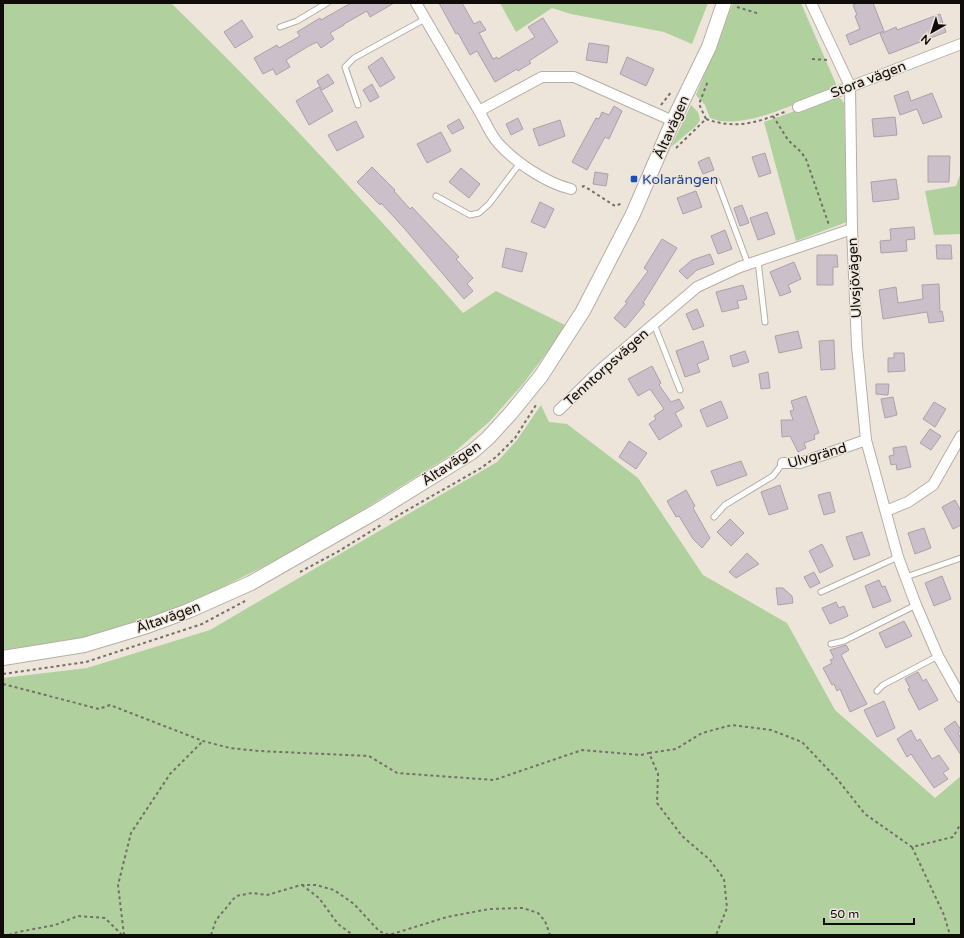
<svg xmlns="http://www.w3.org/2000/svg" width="964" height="938" viewBox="0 0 964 938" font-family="'Varela Round',sans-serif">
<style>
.green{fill:#b0d19e}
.building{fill:#cbc0c9;stroke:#aca1aa}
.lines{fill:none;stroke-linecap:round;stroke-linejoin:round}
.service-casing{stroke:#b7aea5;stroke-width:7}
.minor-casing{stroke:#b7aea5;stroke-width:12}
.secondary-casing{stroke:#b7aea5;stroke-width:16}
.path{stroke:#756f69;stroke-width:2;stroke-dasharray:3 3;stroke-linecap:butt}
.service{stroke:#fff;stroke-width:5}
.minor{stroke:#fff;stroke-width:10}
.secondary{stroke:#fff;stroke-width:14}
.transit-dot{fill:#1a4fb4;stroke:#ede4da;stroke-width:1.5}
.labels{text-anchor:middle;stroke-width:3;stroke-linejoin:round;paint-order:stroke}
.street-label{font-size:14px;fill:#0f0c09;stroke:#ede4da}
.transit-label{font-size:14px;fill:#164399;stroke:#ede4da;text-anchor:start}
</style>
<rect width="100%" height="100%" fill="#ede4da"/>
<g class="green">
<path d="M3 3H171C273 102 369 206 463 313L496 291 567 326 523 384 490 421 451 455 308 544 173 612 86 641 3 652Z"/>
<path d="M500 3H708L692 44 664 32 571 14 552 8 516 32Z"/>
<path d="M733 3H801L836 84 835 87C803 100 743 132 710 118L705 105 696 95Z"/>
<path d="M837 96 841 99 844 103 847 222 796 241 764 122Z"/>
<path d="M691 105 698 112 700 120 696 126 671 147Z"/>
<path d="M961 172V234L934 235 925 191 956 186Z"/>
<path d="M541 405 549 422 567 424 638 478 703 575 787 623 835 710 935 798 961 776V935H3V678L87 668 210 630 497 462 517 440Z"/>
</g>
<g class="building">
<path d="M351 3H394L370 17 367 11 344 24V25L330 33 334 39 321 48 317 42 307 47 286 60 290 67 276 75 273 69 263 74 254 58 277 45 279 48 300 36 297 32 320 18 321 20Z"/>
<path d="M439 3H462L474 24 480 21 486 30 479 33 493 59 497 57 498 59 535 37 528 27 543 18 558 42 529 61 531 63 518 71 517 69 495 82 477 51 470 55 458 33 456 34Z"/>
<path d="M859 3H873L884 31 850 45 846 35 860 29 855 16 857 15 853 5Z"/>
<path d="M940 14 946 32 889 54 880 34 896 27 897 30Z"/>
<path d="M242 20 253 37 235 48 224 32Z"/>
<path d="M589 43 609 46 607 63 586 60Z"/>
<path d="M382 57 395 78 380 87 368 67Z"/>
<path d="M627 57 654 69 646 86 620 74Z"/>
<path d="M328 74 334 83 322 90 317 81Z"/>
<path d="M372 84 379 97 370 102 363 90Z"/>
<path d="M319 87 333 111 309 125 296 101Z"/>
<path d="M908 91 911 101 932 93 942 117 923 124 917 109 900 115 894 96Z"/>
<path d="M614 106 622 111 609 139 605 137 587 170 572 162 596 118 599 119 602 112 609 115Z"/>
<path d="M895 117 897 135 874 137 872 119Z"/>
<path d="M518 118 523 129 511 135 506 124Z"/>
<path d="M459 119 464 128 452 134 447 126Z"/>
<path d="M560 120 565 136 539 146 533 129Z"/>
<path d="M356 121 364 137 337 151 328 135Z"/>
<path d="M441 132 451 151 427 163 417 144Z"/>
<path d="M765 153 771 173 759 177 752 157Z"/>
<path d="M928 156H950L949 182H928Z"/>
<path d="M709 157 714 170 703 174 698 162Z"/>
<path d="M372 167 395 190 394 191 410 209 412 207 459 257 456 259 473 278 467 284 473 291 464 299 404 228 381 203 380 205 357 182Z"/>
<path d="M461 168 480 184 469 198 449 182Z"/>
<path d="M595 172 608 174 606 186 593 184Z"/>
<path d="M896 179 899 199 873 202 871 182Z"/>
<path d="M696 191 702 207 683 214 677 198Z"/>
<path d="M540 202 554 209 545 228 531 222Z"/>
<path d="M742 205 749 223 740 226 734 208Z"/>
<path d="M767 212 775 234 758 240 750 218Z"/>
<path d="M914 227 915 239 906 240 907 251 881 253 880 241 891 240 890 229Z"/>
<path d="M725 230 732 249 718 254 711 236Z"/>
<path d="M662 239 677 248 643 303 645 304 625 328 614 318 627 303 625 302 648 271 644 268Z"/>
<path d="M936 245H951L952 259H937Z"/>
<path d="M506 248 527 253 522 272 502 267Z"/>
<path d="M710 254 714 264 697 270 687 279 679 271 692 260Z"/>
<path d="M817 255H837L838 267H833V285H817Z"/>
<path d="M794 262 801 279 788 285 791 292 780 296 770 272Z"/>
<path d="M939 284 940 312 942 311 944 321 929 323 927 312 883 319 879 290 896 287 898 303 923 299 922 285Z"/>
<path d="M743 285 747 299 737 301 739 308 722 312 716 292Z"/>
<path d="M697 309 704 326 693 330 686 314Z"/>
<path d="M798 331 802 348 779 353 775 336Z"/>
<path d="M834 340 835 369 821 370 819 341Z"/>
<path d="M703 341 709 359 697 364 700 372 685 377 676 351Z"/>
<path d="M745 351 749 362 733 367 730 356Z"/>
<path d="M894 353H904L905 371 888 372V358H894Z"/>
<path d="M652 366 661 383 659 385 671 402 679 399 684 408 675 413 682 426 659 440 649 424 656 419 654 416 664 409 650 389 638 396 628 379Z"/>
<path d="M768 372 770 388 761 389 759 374Z"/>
<path d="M876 384H889L888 395 876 394Z"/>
<path d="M806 396 819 433 814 435 815 439 804 443 806 448 798 452 790 436 782 437 781 420H793L790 411 794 410 791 401Z"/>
<path d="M893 397 897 415 885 418 881 399Z"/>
<path d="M721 401 728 418 707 427 700 410Z"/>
<path d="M934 402 946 409 935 427 923 419Z"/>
<path d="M930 429 941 436 931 450 920 443Z"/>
<path d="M629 441 647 453 636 469 619 457Z"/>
<path d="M906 446 911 467 897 470 896 464 891 465 889 456 894 455 893 448Z"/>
<path d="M741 461 747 475 717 486 711 471Z"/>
<path d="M780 485 788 509 769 515 761 492Z"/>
<path d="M686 490 695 506 693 508 710 538 702 548 693 539 679 516 676 517 667 501Z"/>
<path d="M830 492 835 512 824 515 818 495Z"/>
<path d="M955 500 961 511V525L953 529 942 507Z"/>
<path d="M730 519 744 533 731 546 717 532Z"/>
<path d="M924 528 931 548 915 554 908 533Z"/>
<path d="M862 532 870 555 854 560 846 537Z"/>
<path d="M822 544 833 566 820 573 809 551Z"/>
<path d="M747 553 759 564 736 578 729 572Z"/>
<path d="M814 572 820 583 810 588 804 577Z"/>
<path d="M942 576 951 599 934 606 925 583Z"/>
<path d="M879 580 882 587 885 586 891 601 873 608 865 586Z"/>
<path d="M776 588H783L792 596 793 603 778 605Z"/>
<path d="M836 602 839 608 844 606 848 616 830 624 822 608Z"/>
<path d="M904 621 912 636 886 648 879 633Z"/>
<path d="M846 645 849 650 841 655 867 704 850 712 840 689 837 691 834 684 832 685 823 668 832 663 830 660 834 658 830 650Z"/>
<path d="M918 672 923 681 926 679 938 700 919 710 908 689 910 688 905 679Z"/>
<path d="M884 701 895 728 877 737 864 710Z"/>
<path d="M955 721 961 730 958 733 961 739V755L944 729Z"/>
<path d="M911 730 917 741 920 739 932 759 939 755 949 769 943 773 948 779 934 788 911 754 907 757 897 739Z"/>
</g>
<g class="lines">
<g class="service-casing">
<g id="service">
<path d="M280 27 297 21 327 3"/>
<path d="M358 105 345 67 354 58 425 19"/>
<path d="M717 181 748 264"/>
<path d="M436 196 470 215 479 213 489 204 520 163"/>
<path d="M758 261 765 322"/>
<path d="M654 324 680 390"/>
<path d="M714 517 725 505 773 476 783 463"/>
<path d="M906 577 961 558"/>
<path d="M821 592 898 557"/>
<path d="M831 644 844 641 916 605"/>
<path d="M877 691 883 685 938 656"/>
</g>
</g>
<g class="minor-casing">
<g id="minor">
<path d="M416 3 479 111 542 77H574L673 121"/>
<path d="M811 3 850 86 852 229 857 346 866 440 898 557 916 605 938 656 961 697"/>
<path d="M798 107 961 44"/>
<path d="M479 111C485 121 490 134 498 143 515 162 546 183 571 189"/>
<path d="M559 410 601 369 697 287 740 267 852 229"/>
<path d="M783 463H800L866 440"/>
<path d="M886 511 908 502 933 485 961 436"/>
</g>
</g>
<g class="secondary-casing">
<path id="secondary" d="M3 658 84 645 147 626 188 611 251 583 377 511 472 452 488 438 510 414 541 376 583 311 633 214 673 121 709 47 724 3"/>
</g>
<g class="path">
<path d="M737 7 760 14"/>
<path d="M812 59 827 60"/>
<path d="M661 105 672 91"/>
<path d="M773 116 788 140 801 152 806 159 829 225"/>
<path d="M706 119C737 130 758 122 787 111"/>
<path d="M676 148 706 119 699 104 708 81"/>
<path d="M582 187 584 186 615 206 623 203"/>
<path d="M390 520 481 468 496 457 515 438 536 405"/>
<path d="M300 572 339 551 381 525"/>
<path d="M3 674 86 662 202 624 245 601"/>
<path d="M3 684 99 709 110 705 203 741 230 748 259 751 369 756 397 773 494 780 582 750 641 755 649 753 658 774 657 803 682 836 710 860 724 879 727 908 716 935"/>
<path d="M649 753 676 749 702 733 732 725 771 730 802 742 838 780 865 814 912 847 953 837 961 823"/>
<path d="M912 847 944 915 950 935"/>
<path d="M302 885 319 898 338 924 353 935"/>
<path d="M9 935 18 932 55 925 78 916 105 918 122 935"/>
<path d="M124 935 118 885 131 833 170 774 203 741"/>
<path d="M211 935 216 920 236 896 252 893 267 895 301 885H316L334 890 354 904 379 931 389 935 447 917 489 909 523 908 538 913 545 921 550 935"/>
</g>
<use href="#service" class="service"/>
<use href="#minor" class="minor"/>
<use href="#secondary" class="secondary"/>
</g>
<rect class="transit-dot" x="630" y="175" width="8" height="8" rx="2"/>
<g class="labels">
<g class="street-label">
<text transform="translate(868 79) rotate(-21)" y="5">Stora vägen</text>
<text transform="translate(671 127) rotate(-66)" y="5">Ältavägen</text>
<text transform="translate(854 278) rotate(-93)" y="5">Ulvsjövägen</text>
<text transform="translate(606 367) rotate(-42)" y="5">Tenntorpsvägen</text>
<text transform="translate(817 455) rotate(-16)" y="5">Ulvgränd</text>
<text transform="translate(451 463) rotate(-34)" y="5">Ältavägen</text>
<text transform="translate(168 617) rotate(-20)" y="5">Ältavägen</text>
</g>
<g class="transit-label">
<text x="642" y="184">Kolarängen</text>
</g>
</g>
<rect width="964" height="938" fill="none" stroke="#0f0c09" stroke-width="8"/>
<g transform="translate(932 32) rotate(219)" stroke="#ede4da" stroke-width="3" paint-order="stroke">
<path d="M0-3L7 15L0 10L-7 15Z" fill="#0f0c09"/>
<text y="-6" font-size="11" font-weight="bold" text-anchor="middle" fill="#0f0c09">N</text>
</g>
<path d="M824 918v6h90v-6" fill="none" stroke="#0f0c09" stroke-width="2"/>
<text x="830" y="918" font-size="12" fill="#0f0c09" stroke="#ede4da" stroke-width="3" paint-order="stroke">50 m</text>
</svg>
